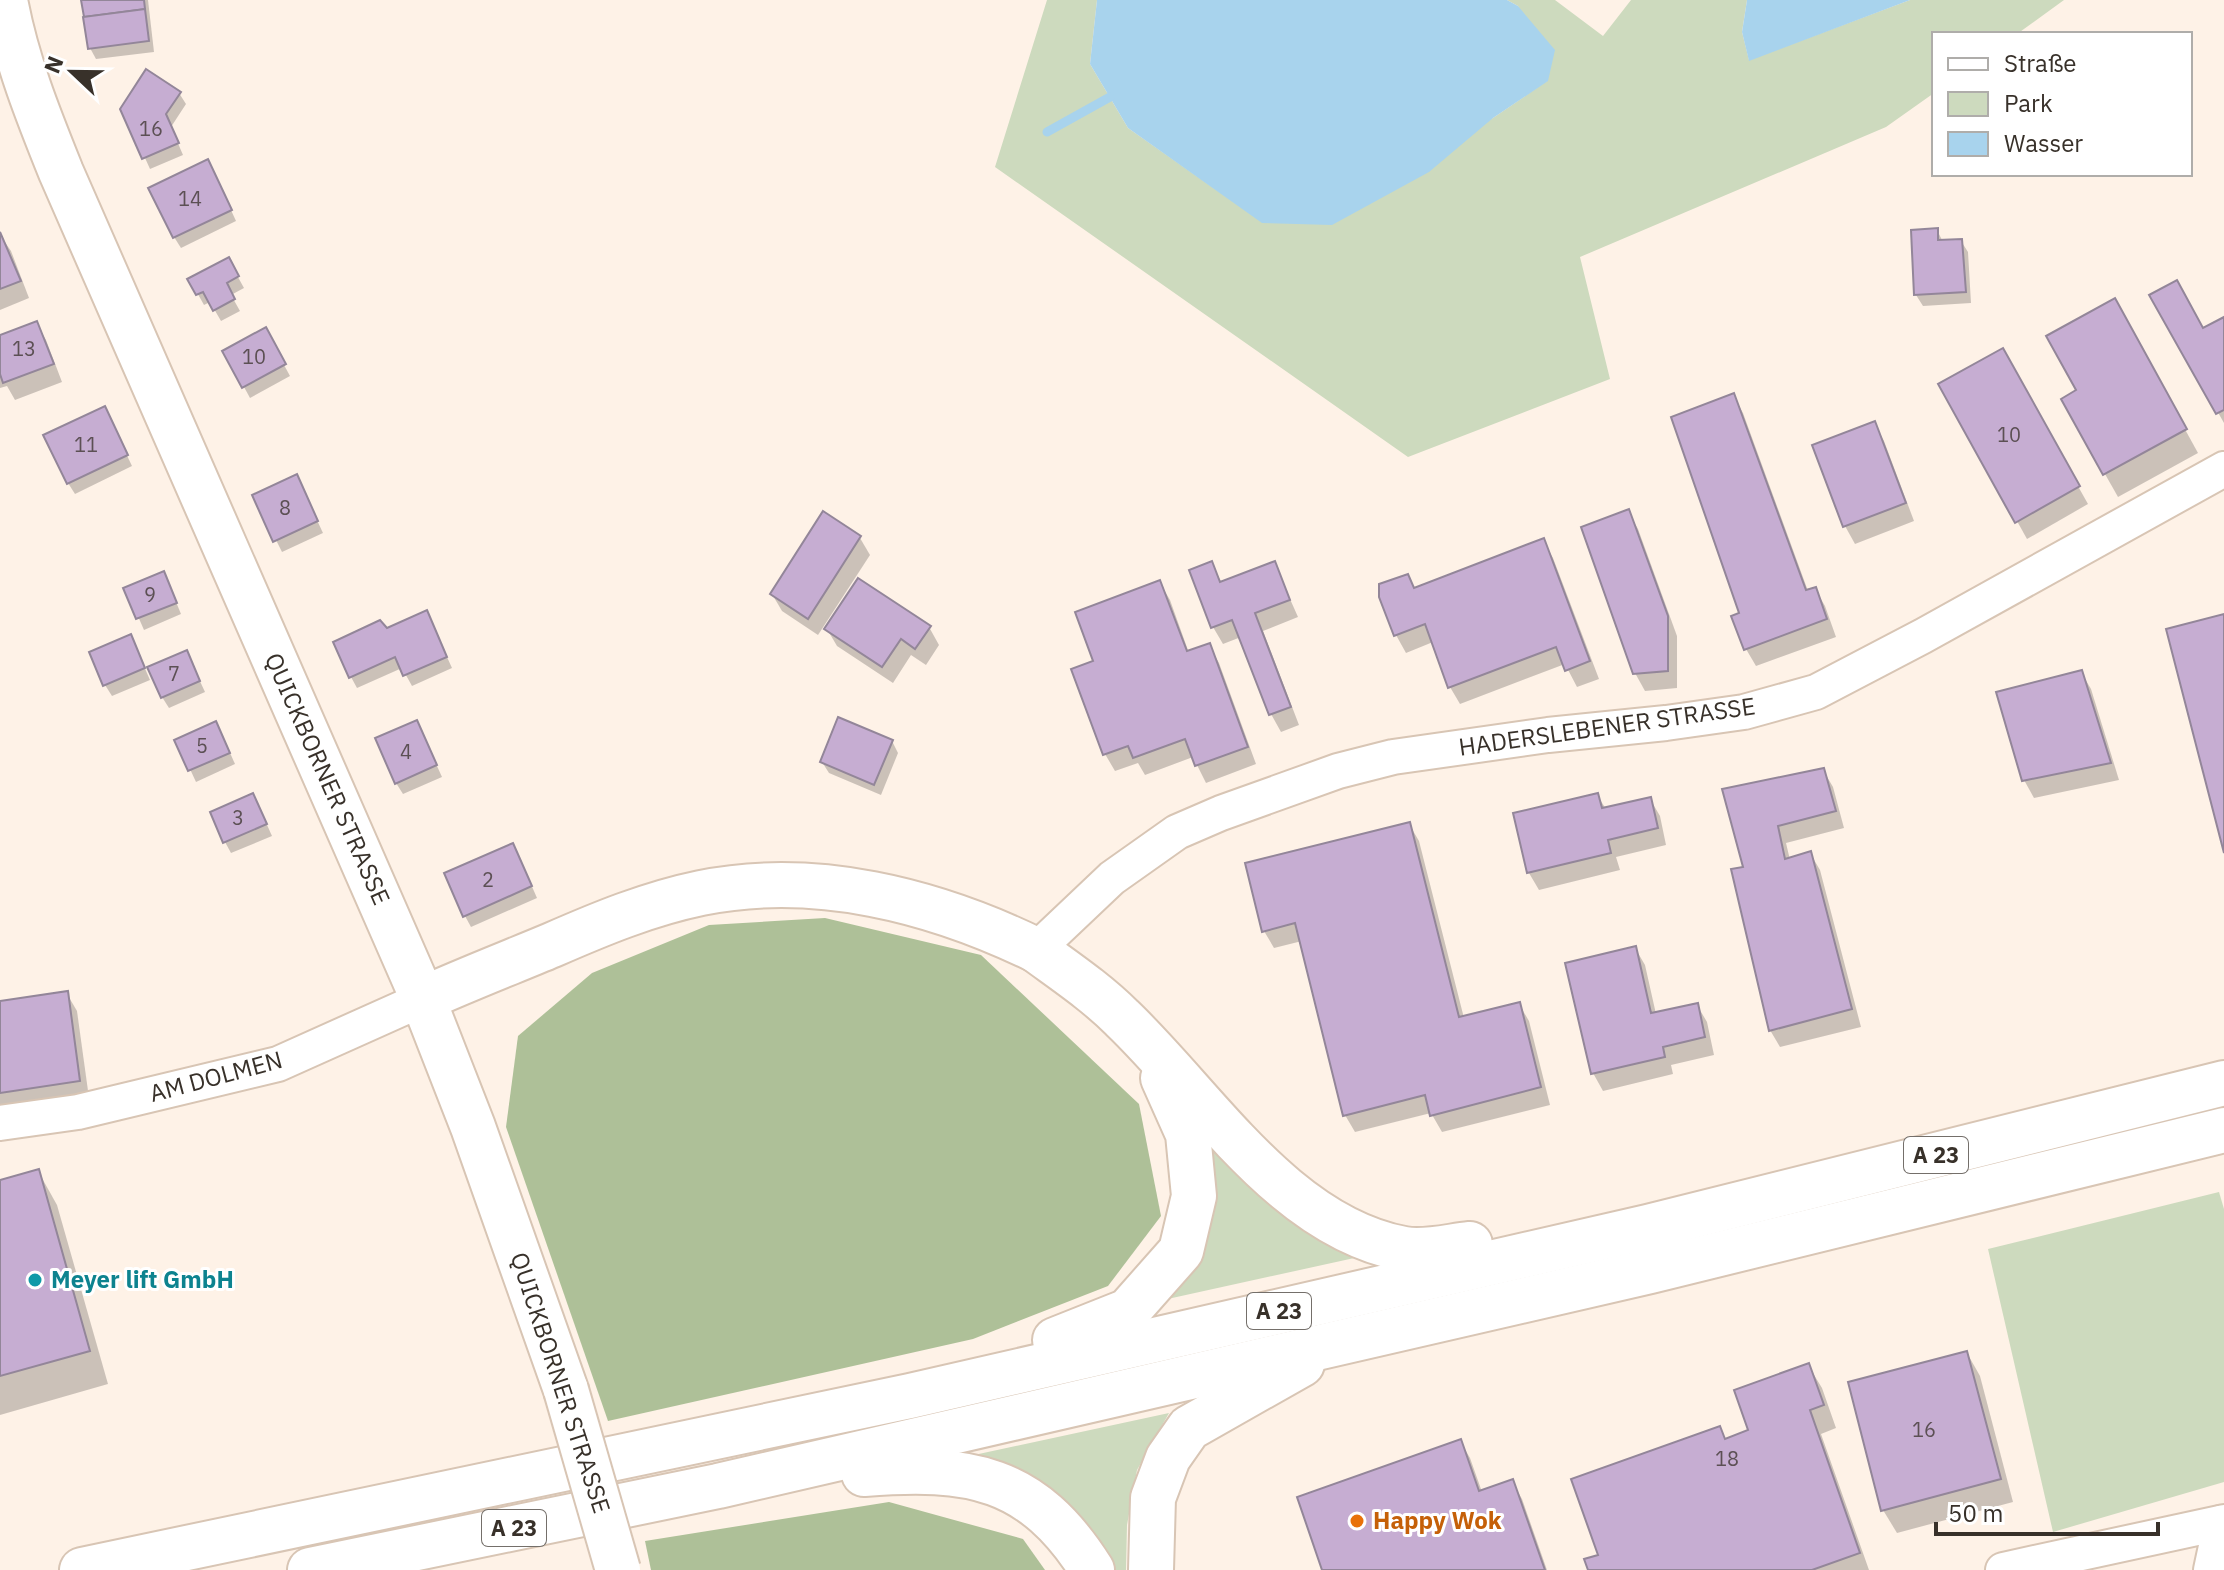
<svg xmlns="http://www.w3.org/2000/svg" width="2224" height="1570" viewBox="0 0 2224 1570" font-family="'IBM Plex Sans',sans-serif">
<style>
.green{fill:#cddabe}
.forest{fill:#aec098}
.water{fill:#a8d3ed}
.shadow{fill:#0003}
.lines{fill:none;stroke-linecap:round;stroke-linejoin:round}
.stream{stroke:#a8d3ed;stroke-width:9}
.building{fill:#c6add2;stroke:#938699;stroke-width:2}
.street-casing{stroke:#d8c5b4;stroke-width:38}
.secondary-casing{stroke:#d8c5b4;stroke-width:48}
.primary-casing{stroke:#d8c5b4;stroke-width:48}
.highway-casing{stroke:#d8c5b4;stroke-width:48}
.street{stroke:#fff;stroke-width:34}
.secondary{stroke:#fff;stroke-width:44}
.primary{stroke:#fff;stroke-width:44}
.highway{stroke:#fff;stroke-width:44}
.primary-bridge-casing{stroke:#d8c5b4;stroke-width:48;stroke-linecap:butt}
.primary-bridge{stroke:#fff;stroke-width:44}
.culture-dot{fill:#0f9aa8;stroke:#fff;stroke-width:3}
.food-dot{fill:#e8710a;stroke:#fff;stroke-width:3}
.labels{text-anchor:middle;stroke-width:6;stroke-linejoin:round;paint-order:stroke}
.number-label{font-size:20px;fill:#5c5054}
.shield{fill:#fff;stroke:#746f6a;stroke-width:2}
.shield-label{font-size:22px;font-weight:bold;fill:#38312a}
.street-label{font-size:24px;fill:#38312a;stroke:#fff}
.culture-label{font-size:24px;font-weight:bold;fill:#0d838f;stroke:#fff;text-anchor:start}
.food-label{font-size:24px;font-weight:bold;fill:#c56008;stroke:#fff;text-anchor:start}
</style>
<rect width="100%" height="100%" fill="#fef2e7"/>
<g class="green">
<path d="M1047 0H1097L1090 64 1128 128 1262 222 1493 118 1547 81 1518 6 1507 0H1555L1603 36 1631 0H1747L1742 32 1749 60 1910 0H2064L2017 34H1934V93L1886 127 1580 257 1610 379 1408 457 995 167Z"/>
<path d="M1193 1126 1368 1255 1154 1302Z"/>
<path d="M2219 1192 2224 1209V1482L2053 1532 1988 1249Z"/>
<path d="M1169 1413 1137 1470 1127 1525 1126 1570H1108L974 1455Z"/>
</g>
<g class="forest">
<path d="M825 918 981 955 1139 1104 1161 1216 1108 1286 973 1339 608 1421 506 1127 518 1036 592 973 709 925Z"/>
<path d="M889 1502 1023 1539 1045 1570H651L645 1541Z"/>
</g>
<g class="water">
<path d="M1097 0H1507L1518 6 1555 50 1548 81 1493 118 1429 172 1332 225 1262 223 1128 128 1090 64Z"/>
<path d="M1747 0H1910L1749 61 1742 32Z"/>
</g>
<g class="shadow">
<path d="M83 0H148L154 52 96 59 90 48Z"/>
<path d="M179 93 186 104 171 127 183 155 150 169 123 109Z"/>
<path d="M214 173 236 221 181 248 174 237Z"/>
<path d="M1937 230 1943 242 1961 241 1968 252 1971 303 1923 306 1916 295Z"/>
<path d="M0 235 11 251 29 298 0 310Z"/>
<path d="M228 259 244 288 231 295 240 311 221 321 210 302 204 305 190 280Z"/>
<path d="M2152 296 2203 331 2224 319V423Z"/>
<path d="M36 323 46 340 62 382 15 400 7 386 0 388V337Z"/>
<path d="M2127 324 2198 453 2118 497 2105 474 2079 391Z"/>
<path d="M265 330 290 376 250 398 225 352Z"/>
<path d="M2002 351 2088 504 2027 539 1941 385Z"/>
<path d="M1733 395 1743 413 1808 591 1815 589 1825 606 1836 637 1756 666 1746 649 1742 614Z"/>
<path d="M110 420 132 466 75 494 68 483Z"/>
<path d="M1874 423 1884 441 1914 521 1855 544 1845 526 1815 446Z"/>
<path d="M302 488 323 533 282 552 254 496Z"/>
<path d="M1628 512 1638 529 1677 636V688L1645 691 1635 673Z"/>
<path d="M860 538 870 555 818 635 782 611 772 594Z"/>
<path d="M1543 541 1553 558 1599 679 1577 687 1565 664 1460 704 1450 687 1433 642 1406 653 1396 635 1381 597 1407 576 1415 589Z"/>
<path d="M1274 563 1298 617 1263 631 1299 725 1281 732 1271 714 1241 637 1223 644 1213 627 1192 571 1211 564 1222 583Z"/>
<path d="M1160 583 1170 600 1189 653 1209 645 1219 663 1256 764 1206 783 1193 757 1145 775 1138 763 1115 771 1105 754 1096 662Z"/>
<path d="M169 585 181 614 144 630 126 589Z"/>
<path d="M432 624 452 668 412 686 402 668 357 688 351 677 386 631Z"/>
<path d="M929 627 939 645 926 665 911 655 893 683 837 646 827 629Z"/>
<path d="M136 648 150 680 112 696 105 685Z"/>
<path d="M192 664 205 692 169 708 162 697Z"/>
<path d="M2081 672 2091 689 2119 780 2034 798 2024 780Z"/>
<path d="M417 722 442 777 403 794 396 783Z"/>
<path d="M222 735 235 764 196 782 177 741Z"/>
<path d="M892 741 898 753 881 795 829 773 822 762Z"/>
<path d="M1823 770 1833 787 1844 828 1786 843 1790 860 1810 853 1820 870 1861 1027 1780 1047 1770 1030 1746 868 1724 791Z"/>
<path d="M1597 795 1606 809 1650 799 1660 816 1666 845 1616 857 1620 870 1539 890 1529 873Z"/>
<path d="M259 807 272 836 231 853 225 842Z"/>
<path d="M1409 824 1419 841 1464 1018 1519 1004 1529 1021 1550 1105 1442 1132 1431 1113 1355 1132 1345 1115 1302 941 1274 948 1264 931Z"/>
<path d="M519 857 537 898 471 927 465 916Z"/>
<path d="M1635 948 1645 965 1656 1014 1697 1005 1707 1022 1714 1055 1671 1065 1673 1074 1603 1091 1593 1073Z"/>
<path d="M67 994 77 1011 89 1098 0 1111V1003Z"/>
<path d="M38 1171 57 1205 108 1384 0 1415V1182Z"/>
<path d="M1967 1353 1980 1376 2013 1502 1897 1533 1883 1510Z"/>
<path d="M1808 1365 1822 1388 1836 1428 1821 1434 1869 1570H1590L1719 1429 1726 1440 1750 1432Z"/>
<path d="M1460 1441 1470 1458 1482 1492 1512 1482 1522 1499 1547 1570H1324Z"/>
</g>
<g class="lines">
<path class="stream" d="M1047 132 1110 97"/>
</g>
<g class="building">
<path d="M81 0H144L145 9 84 17Z"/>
<path d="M145 9 149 41 88 49 83 17Z"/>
<path d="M146 69 181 92 166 114 179 143 142 159 120 109Z"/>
<path d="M208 159 232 210 173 238 148 188Z"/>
<path d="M1938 228V240L1962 239 1966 292 1914 295 1911 230Z"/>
<path d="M0 232 21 281 0 289Z"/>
<path d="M229 257 239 276 227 283 235 299 213 311 203 292 196 295 187 279Z"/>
<path d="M2177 280 2203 328 2224 317V410L2216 414 2149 295Z"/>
<path d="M2115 298 2187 429 2103 475 2061 399 2076 390 2046 336Z"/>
<path d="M37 321 54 364 3 383 0 374V335Z"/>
<path d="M266 327 286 364 242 388 222 351Z"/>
<path d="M2003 348 2080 486 2015 523 1938 384Z"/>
<path d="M1734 393 1806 590 1816 587 1827 619 1744 650 1731 616 1739 613 1671 417Z"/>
<path d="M105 406 128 455 67 484 43 435Z"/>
<path d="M1875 421 1906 503 1843 527 1812 445Z"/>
<path d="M297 474 318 521 273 542 252 495Z"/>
<path d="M1629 509 1668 616V671L1633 674 1581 527Z"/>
<path d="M823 511 861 536 808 619 770 594Z"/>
<path d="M1544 538 1590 661 1565 671 1556 647 1448 688 1425 624 1394 636 1379 597V584L1408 574 1414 588Z"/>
<path d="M1212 561 1220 582 1275 561 1290 600 1255 613 1291 707 1269 715 1232 620 1211 628 1189 570Z"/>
<path d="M164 571 177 603 136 619 123 588Z"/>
<path d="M858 578 931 626 915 649 901 639 882 667 824 629Z"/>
<path d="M1160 580 1187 651 1210 643 1248 747 1195 766 1185 739 1133 758 1128 746 1103 755 1071 669 1093 661 1075 612Z"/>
<path d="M427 610 447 657 403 676 395 657 349 678 333 642 380 620 387 628Z"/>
<path d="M2224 614V853L2166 629Z"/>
<path d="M131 634 145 668 103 686 89 652Z"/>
<path d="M187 650 200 681 161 698 147 667Z"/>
<path d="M2082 670 2111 763 2022 781 1996 692Z"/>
<path d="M838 717 893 740 874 785 820 762Z"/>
<path d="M417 720 437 765 395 784 375 738Z"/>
<path d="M216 721 230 753 188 771 174 740Z"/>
<path d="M1824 768 1836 811 1778 826 1785 859 1811 851 1852 1009 1769 1031 1731 869 1743 867 1722 789Z"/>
<path d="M253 793 267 824 223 843 210 812Z"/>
<path d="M1598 793 1602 808 1651 797 1658 828 1608 840 1611 853 1527 873 1513 813Z"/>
<path d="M1410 822 1459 1017 1520 1002 1541 1087 1430 1116 1425 1095 1343 1116 1295 923 1262 932 1245 863Z"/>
<path d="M513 843 532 886 463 917 444 873Z"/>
<path d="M1636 946 1651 1013 1698 1003 1705 1037 1663 1047 1665 1057 1591 1074 1565 963Z"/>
<path d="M68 991 80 1081 0 1093V1001Z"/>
<path d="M39 1169 90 1351 0 1376V1180Z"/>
<path d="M1967 1351 2001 1479 1881 1511 1848 1382Z"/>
<path d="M1809 1363 1824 1405 1810 1410 1860 1553 1812 1570H1588L1584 1559 1598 1555 1571 1479 1720 1426 1725 1439 1748 1430 1734 1390Z"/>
<path d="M1461 1439 1479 1491 1513 1479 1545 1570H1322L1297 1497Z"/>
</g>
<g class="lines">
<g class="street-casing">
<g id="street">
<path d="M1036 950 1112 878 1177 832 1221 813 1338 771 1393 757 1548 735 1666 723 1744 712 1816 692 1923 636 2224 469"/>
<path d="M0 1123 78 1112 278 1064 423 999"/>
<path d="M2003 1570 2224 1522"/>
<path d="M2211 1570 2221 1523"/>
</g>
</g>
<g class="secondary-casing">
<path id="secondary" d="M5 0C16 60 38 115 61 172L423 999"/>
</g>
<g class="primary-casing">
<path id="primary" d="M566 1390 473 1127 423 999C465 980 509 963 552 945 600 924 648 904 701 893 815 870 933 900 1036 950"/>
</g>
<g class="highway-casing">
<g id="highway">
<path d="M1036 950C1066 972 1096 992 1122 1018 1205 1097 1284 1227 1404 1249 1424 1253 1450 1246 1470 1244"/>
<path d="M1055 1340 1128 1311 1181 1251 1194 1196 1188 1134 1163 1078"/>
<path d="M864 1474C969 1466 1032 1475 1092 1570"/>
<path d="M82 1570 910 1396 1648 1227 2224 1083"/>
<path d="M310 1570 718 1486 1650 1271 2224 1130"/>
<path d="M1151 1570 1153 1498 1168 1458 1189 1428 1302 1364"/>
</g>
</g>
<use href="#street" class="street"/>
<use href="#secondary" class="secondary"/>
<use href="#primary" class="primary"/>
<use href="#highway" class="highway"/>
<g class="primary-bridge-casing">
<path id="primary-bridge" d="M566 1390 618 1570"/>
</g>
<use href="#primary-bridge" class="primary-bridge"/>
</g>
<circle class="culture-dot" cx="35" cy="1280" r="8"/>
<circle class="food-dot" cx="1357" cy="1521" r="8"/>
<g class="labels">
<g class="number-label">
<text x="151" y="136">16</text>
<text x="190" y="206">14</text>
<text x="24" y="356">13</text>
<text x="254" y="364">10</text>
<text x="2009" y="442">10</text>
<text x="86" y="452">11</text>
<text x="285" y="515">8</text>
<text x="150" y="602">9</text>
<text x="174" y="681">7</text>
<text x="202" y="753">5</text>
<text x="406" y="759">4</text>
<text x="238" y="825">3</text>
<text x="488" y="887">2</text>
<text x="1924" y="1437">16</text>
<text x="1727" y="1466">18</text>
</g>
<g class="shield">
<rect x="1904" y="1137" width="64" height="36" rx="6"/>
<rect x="1247" y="1293" width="64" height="36" rx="6"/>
<rect x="482" y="1510" width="64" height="36" rx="6"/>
</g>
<g class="shield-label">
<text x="1936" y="1163">A 23</text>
<text x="1279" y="1319">A 23</text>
<text x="514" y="1536">A 23</text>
</g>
<g class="street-label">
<text transform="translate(1607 727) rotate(-8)" y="8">HADERSLEBENER STRASSE</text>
<text transform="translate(327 779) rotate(66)" y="8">QUICKBORNER STRASSE</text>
<text transform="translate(216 1077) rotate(-15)" y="8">AM DOLMEN</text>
<text transform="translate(560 1383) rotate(72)" y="8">QUICKBORNER STRASSE</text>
</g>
<g class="culture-label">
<text x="51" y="1288">Meyer lift GmbH</text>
</g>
<g class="food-label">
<text x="1373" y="1529">Happy Wok</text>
</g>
</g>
<rect x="1932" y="32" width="260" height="144" fill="#ffffff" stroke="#afadaa" stroke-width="2"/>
<rect x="1948" y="58" width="40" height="12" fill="#ffffff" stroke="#afadaa" stroke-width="2"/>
<text x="2004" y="72" font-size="24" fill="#38312a">Straße</text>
<rect x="1948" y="92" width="40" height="24" fill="#cddabe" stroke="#afadaa" stroke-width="2"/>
<text x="2004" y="112" font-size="24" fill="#38312a">Park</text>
<rect x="1948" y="132" width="40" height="24" fill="#a8d3ed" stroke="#afadaa" stroke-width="2"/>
<text x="2004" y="152" font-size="24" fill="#38312a">Wasser</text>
<g transform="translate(72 72) rotate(292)" stroke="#ffffff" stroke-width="6" paint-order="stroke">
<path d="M0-6L14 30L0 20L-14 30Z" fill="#38312a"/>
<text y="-12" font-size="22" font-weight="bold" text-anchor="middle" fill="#38312a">N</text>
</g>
<path d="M1936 1522v12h222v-12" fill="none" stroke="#38312a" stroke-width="4"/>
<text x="1948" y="1522" font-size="24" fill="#38312a" stroke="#ffffff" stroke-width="6" paint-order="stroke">50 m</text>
</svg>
